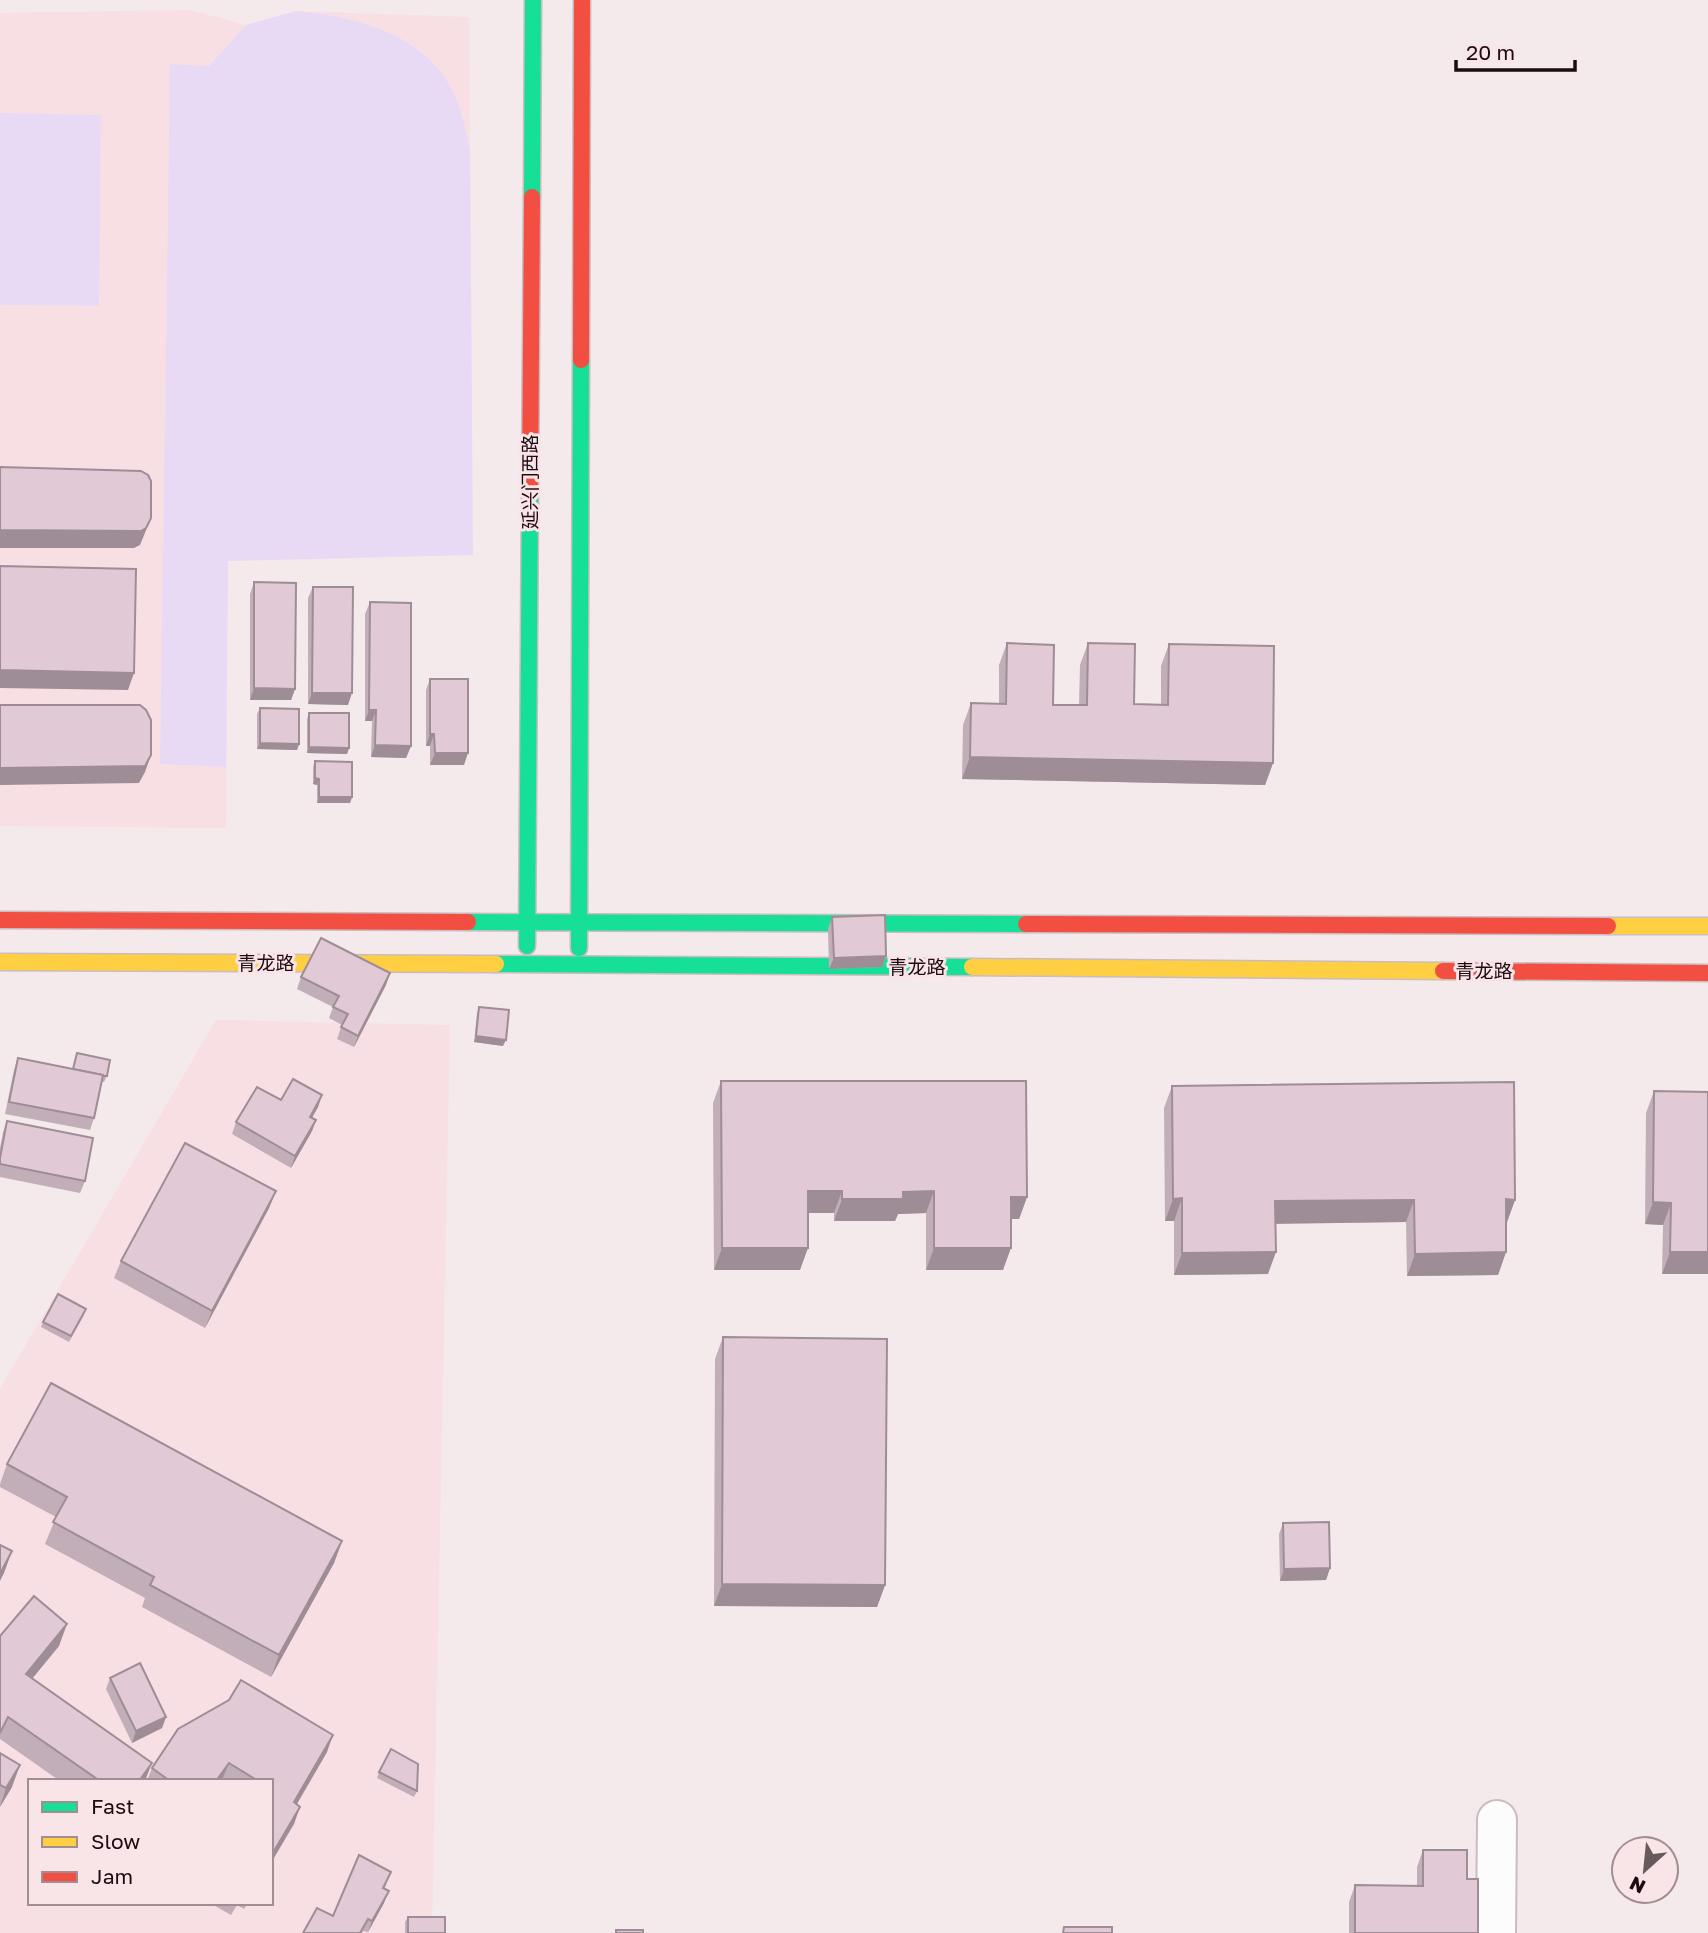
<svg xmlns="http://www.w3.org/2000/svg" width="1708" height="1933" viewBox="0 0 1708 1933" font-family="'Golos Text','Noto Sans SC',sans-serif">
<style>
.built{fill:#f8dfe4;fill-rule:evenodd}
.green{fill:#e8daf5}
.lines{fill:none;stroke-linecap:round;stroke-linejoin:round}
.street-casing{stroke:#cabcbf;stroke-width:42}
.fast-casing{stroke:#cabcbf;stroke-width:19}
.slow-casing{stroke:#cabcbf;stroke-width:19}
.jam-casing{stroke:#cabcbf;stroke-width:19}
.street{stroke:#fdfcfc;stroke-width:38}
.fast{stroke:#16e098;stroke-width:16}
.slow{stroke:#ffcf43;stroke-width:16}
.jam{stroke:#f24e42;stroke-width:16}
.wall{fill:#c2aeb8}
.shaded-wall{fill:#9e8d96}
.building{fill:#e1cad6;stroke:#9e8d96;stroke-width:2}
.labels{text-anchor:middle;stroke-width:6;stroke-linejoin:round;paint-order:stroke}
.street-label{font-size:19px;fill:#1c0b10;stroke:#f9e4e8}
</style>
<rect width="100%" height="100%" fill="#f4e9eb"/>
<g class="built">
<path d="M190 10 246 25 297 11 469 17 472 425 460 469 357 558 228 561 226 828 0 826V13Z"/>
<path d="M216 1020 450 1025 432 1933H0V1389ZM30 1781H271V1903H30Z"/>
</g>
<g class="green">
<path d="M297 11C355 17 421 32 451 88 462 107 465 130 470 151L473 555 228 561 226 767 160 764 170 64 209 66 246 25Z"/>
<path d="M0 113 101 115 99 306 0 305Z"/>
</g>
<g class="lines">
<g class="street-casing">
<path id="street" d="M1496 1933 1497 1820"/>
</g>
<g class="fast-casing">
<g id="fast">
<path d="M532 197 533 0"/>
<path d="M468 922 1026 924"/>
<path d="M527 946 530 492"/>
<path d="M579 948 581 360"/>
<path d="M496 964 972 967"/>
</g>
</g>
<g class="slow-casing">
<g id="slow">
<path d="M1608 926H1708"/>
<path d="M0 962 496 964"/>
<path d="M972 967 1443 971"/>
</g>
</g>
<g class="jam-casing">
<g id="jam">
<path d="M581 360 582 0"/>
<path d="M530 492 532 197"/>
<path d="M0 920 468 922"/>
<path d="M1026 924 1608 926"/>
<path d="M1443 971 1708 973"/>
</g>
</g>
<use href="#street" class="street"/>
<use href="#fast" class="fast"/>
<use href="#slow" class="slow"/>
<use href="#jam" class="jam"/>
</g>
<g class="wall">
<path d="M254 582 295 689 291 700H250V594Z"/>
<path d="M313 587 348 705 308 704V598Z"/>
<path d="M370 602 411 746 406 758 371 757 372 721H365V614Z"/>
<path d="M1007 643 1053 705H1079L1080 665 1088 643 1134 704 1161 705V666L1169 644 1273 763 1265 785 962 779 963 725 971 703 999 704V665Z"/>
<path d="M430 679 464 765H430V746H426V690Z"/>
<path d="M260 708 299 744 297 750 257 749V714Z"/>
<path d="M309 713 349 748 347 754 307 753V719Z"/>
<path d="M315 761 352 797 350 803H317V785L313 784V767Z"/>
<path d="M832 917 886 956 882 967 829 969 828 929Z"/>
<path d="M301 977 386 985 354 1047 337 1039 342 1025 329 1018 333 1007 297 989Z"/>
<path d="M479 1007 503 1046 474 1042 477 1013Z"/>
<path d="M77 1053 107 1076 104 1082H102L94 1118 90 1130 5 1114 14 1070 18 1058 73 1069Z"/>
<path d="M721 1081 1027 1197 1019 1219H1011L1003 1270H926V1213L898 1214 895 1221H834V1213H808L800 1270H714L713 1103Z"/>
<path d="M1172 1086 1515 1200 1507 1222H1506V1252L1498 1275 1407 1276 1406 1222 1275 1223 1268 1274 1174 1275V1221H1165L1164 1108Z"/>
<path d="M1654 1091 1708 1092V1274H1662L1663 1225 1645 1224 1646 1113Z"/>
<path d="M322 1095 318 1107 312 1118 316 1120 312 1131 291 1168 232 1134 236 1122Z"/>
<path d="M7 1121 85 1181 80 1193 0 1177V1148L3 1132Z"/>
<path d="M276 1191 269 1208 205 1328 114 1278 121 1261Z"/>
<path d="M84 1315 69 1342 41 1327 43 1322Z"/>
<path d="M723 1337 885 1585 877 1607 714 1606 715 1359Z"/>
<path d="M7 1464 342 1541 334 1563 271 1677 142 1607 145 1598 45 1544 56 1517 0 1487V1484Z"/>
<path d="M1283 1523 1330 1568 1326 1580 1280 1581 1279 1534Z"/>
<path d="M0 1636 59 1646 32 1678 139 1781H60L0 1739Z"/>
<path d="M110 1678 166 1717 162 1728 132 1743 106 1689Z"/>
<path d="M229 1700 327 1752 297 1804 294 1824 271 1781H147L152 1768Z"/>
<path d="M0 1753 12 1787 0 1807Z"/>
<path d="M379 1772 417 1791 414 1797 377 1778Z"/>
<path d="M1423 1850 1467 1879 1478 1933H1349V1902L1355 1885 1417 1886V1867Z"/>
<path d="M387 1884 384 1889V1903L368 1932 363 1931 362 1933H303Z"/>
<path d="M210 1903H248L244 1909 237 1905 231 1915Z"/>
<path d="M408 1917 445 1933H405V1922Z"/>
</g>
<g class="shaded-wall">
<path d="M151 518 140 545 134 548H0V530Z"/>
<path d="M0 670 134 673 128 690 0 688Z"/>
<path d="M254 688 295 689 291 700H250Z"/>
<path d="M312 693H352L348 705 308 704Z"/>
<path d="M369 710H376L372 721H365Z"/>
<path d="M430 734H434L430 746H426Z"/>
<path d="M260 743 299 744 297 750 257 749Z"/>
<path d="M375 745 411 746 406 758 371 757Z"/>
<path d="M309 747 349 748 347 754 307 753Z"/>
<path d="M435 753H468L464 765H430Z"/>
<path d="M151 755 145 772 139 783 0 785V768Z"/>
<path d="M970 757 1273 763 1265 785 962 779Z"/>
<path d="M315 778 319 779 317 785 313 784Z"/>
<path d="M319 797H352L350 803H317Z"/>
<path d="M886 956 882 967 829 969 834 958Z"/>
<path d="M390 973 386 985 354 1047 358 1036Z"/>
<path d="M476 1036 506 1040 503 1046 474 1042Z"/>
<path d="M322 1095 318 1107 306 1128 310 1117Z"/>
<path d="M316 1120 312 1131 291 1168 295 1156Z"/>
<path d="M276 1191 269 1208 205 1328 212 1311Z"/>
<path d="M808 1191H842L834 1213H800Z"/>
<path d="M934 1191 926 1213 898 1214 895 1221H834L842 1199 903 1192Z"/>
<path d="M1011 1197H1027L1019 1219H1003Z"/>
<path d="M1182 1198 1174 1221H1165L1173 1199Z"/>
<path d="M1506 1199 1515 1200 1507 1222 1498 1221Z"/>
<path d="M1414 1200 1406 1222 1267 1224 1275 1201Z"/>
<path d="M1653 1202 1671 1203 1663 1225 1645 1224Z"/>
<path d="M722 1248H808L800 1270H714Z"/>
<path d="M934 1248H1011L1003 1270H926Z"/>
<path d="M1276 1252 1268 1274 1174 1275 1182 1253Z"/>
<path d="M1506 1252 1498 1275 1407 1276 1415 1254Z"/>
<path d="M1670 1252H1708V1274H1662Z"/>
<path d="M342 1541 334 1563 271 1677 279 1655Z"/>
<path d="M12 1551 4 1573 0 1581V1574Z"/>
<path d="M1330 1568 1326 1580 1280 1581 1284 1569Z"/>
<path d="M722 1584 885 1585 877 1607 714 1606Z"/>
<path d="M67 1624 59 1646 18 1696 26 1674Z"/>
<path d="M166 1717 162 1728 132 1743 136 1731Z"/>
<path d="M333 1735 327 1752 288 1819 294 1802Z"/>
<path d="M152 1763 145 1781H139Z"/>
<path d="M229 1763 222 1780 216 1781Z"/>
<path d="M20 1765 12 1787 0 1807 6 1788Z"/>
<path d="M300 1807 294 1824 271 1863V1856Z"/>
<path d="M389 1891 384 1903 368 1932 372 1921Z"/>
</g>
<g class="building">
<path d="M0 467 141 471 148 475 151 481V518L146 528 141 531 0 530Z"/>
<path d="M0 566 136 569 134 673 0 670Z"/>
<path d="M254 582 296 583 295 689 254 688Z"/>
<path d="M313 587H353L352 693H312Z"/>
<path d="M370 602 411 603V746L375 745 376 710H369Z"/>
<path d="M1007 643 1054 645 1053 705H1087L1088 643 1135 644 1134 704 1168 705 1169 644 1274 646 1273 763 970 757 971 703 1006 704Z"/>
<path d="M430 679H468V753H435L434 734H430Z"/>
<path d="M0 705H140L146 710 151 720V755L145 766 0 768Z"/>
<path d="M260 708 299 709V744L260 743Z"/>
<path d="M309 713H349V748L309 747Z"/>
<path d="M315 761 352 762V797H319V779L315 778Z"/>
<path d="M885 915 886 956 834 958 832 917Z"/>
<path d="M321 938 390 973 358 1036 341 1027 348 1014 333 1007 339 996 301 977Z"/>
<path d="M479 1007 509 1010 506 1040 476 1036Z"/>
<path d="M77 1053 110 1060 107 1076H103V1075L73 1069Z"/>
<path d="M18 1058 103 1075 94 1118 9 1102Z"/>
<path d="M293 1079 322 1095 310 1117 316 1120 295 1156 236 1122 257 1087 281 1100Z"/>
<path d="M721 1081H1026L1027 1197H1011V1248H934V1191L903 1192V1199H842V1191H808V1248H722Z"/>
<path d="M1514 1082 1515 1200 1506 1199V1252L1415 1254 1414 1200 1275 1201 1276 1252 1182 1253V1198L1173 1199 1172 1086Z"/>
<path d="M1654 1091 1708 1092V1252H1670L1671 1203 1653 1202Z"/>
<path d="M7 1121 93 1138 85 1181 0 1164V1158Z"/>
<path d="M185 1143 276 1191 212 1311 121 1261Z"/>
<path d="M58 1294 86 1309 71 1336 43 1322Z"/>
<path d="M723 1337 887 1339 885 1585 722 1584Z"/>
<path d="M51 1383 342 1541 279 1655 150 1585 154 1577 53 1522 67 1497 7 1464Z"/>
<path d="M1329 1522 1330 1568 1284 1569 1283 1523Z"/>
<path d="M0 1545 12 1551 0 1574Z"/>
<path d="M34 1596 67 1624 26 1674 152 1763 139 1781H100L8 1717 0 1733V1636Z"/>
<path d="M140 1663 166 1717 136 1731 110 1678Z"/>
<path d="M241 1680 333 1735 294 1802 300 1807 271 1856V1781H258L229 1763 216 1781H170L152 1768 178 1729 229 1700Z"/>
<path d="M391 1749 418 1764 417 1791 379 1772Z"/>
<path d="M0 1753 20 1765 6 1788 0 1785Z"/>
<path d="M1423 1850H1467V1879H1478V1933H1355V1885L1423 1886Z"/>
<path d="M359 1855 391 1872 383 1888 389 1891 372 1921 368 1919 360 1933H303L317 1908 333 1916Z"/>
<rect x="408" y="1917" width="37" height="16"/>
<path d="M1064 1927H1112V1933H1063Z"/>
<rect x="616" y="1930" width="27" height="3"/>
</g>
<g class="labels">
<g class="street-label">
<text transform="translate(530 482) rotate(-90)" y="7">延兴门西路</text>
<text x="266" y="970">青龙路</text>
<text x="917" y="974">青龙路</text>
<text x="1484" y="978">青龙路</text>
</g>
</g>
<rect x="28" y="1779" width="245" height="126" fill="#f9e4e8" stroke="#a18d92" stroke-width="2"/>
<rect x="42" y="1802" width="35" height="10" fill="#16e098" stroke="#a18d92" stroke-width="2"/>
<text x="91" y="1814" font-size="21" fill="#1c0b10">Fast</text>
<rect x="42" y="1837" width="35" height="10" fill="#ffcf43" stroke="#a18d92" stroke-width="2"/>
<text x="91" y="1849" font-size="21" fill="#1c0b10">Slow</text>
<rect x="42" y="1872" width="35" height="10" fill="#f24e42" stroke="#a18d92" stroke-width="2"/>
<text x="91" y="1884" font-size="21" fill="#1c0b10">Jam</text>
<g transform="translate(1645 1870) rotate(207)"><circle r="33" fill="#f9e4e8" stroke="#a18d92" stroke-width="2"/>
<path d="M0-5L12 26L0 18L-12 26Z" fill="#68595d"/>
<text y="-10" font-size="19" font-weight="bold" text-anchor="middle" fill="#1c0b10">N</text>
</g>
<path d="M1456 60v10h119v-10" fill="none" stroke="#1c0b10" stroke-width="3.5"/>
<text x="1466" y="60" font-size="21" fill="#1c0b10" stroke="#f9e4e8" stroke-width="5" paint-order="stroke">20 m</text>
</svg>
